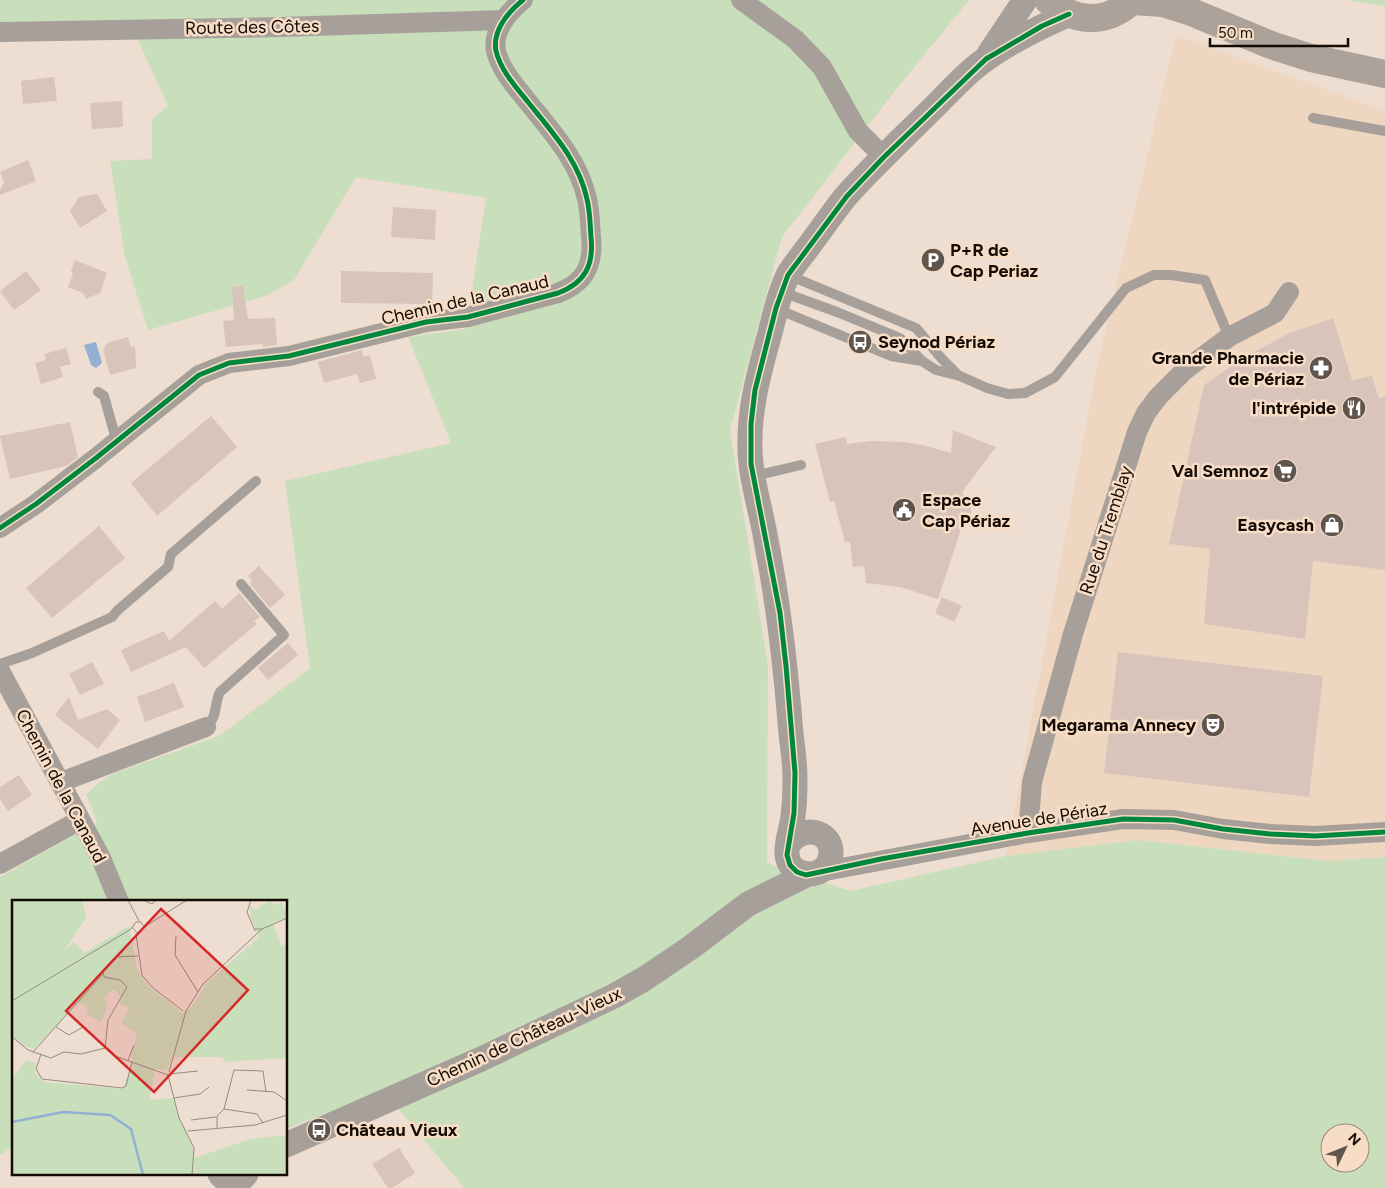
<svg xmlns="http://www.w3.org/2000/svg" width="1385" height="1188" viewBox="0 0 1385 1188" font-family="Figtree,sans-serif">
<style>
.built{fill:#efd6c0}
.green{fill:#c9dfbc;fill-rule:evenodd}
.water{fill:#91b0d2}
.building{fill:#d8c4ba}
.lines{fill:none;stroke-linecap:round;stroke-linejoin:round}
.service{stroke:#a7a09a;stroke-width:10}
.minor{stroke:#a7a09a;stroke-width:20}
.tertiary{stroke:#a7a09a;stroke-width:25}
.primary{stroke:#aca29a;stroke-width:28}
.cycleway-casing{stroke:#f8ddc6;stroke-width:8}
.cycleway{stroke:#00873e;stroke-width:5}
.labels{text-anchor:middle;stroke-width:5;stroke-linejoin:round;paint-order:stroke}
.street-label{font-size:18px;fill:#140b05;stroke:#f8ddc6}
.poi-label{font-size:18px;font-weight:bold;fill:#140b05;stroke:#f8ddc6;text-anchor:end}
.inset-river{fill:none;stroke:#91b0d2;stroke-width:2.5}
.inset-road{fill:none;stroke:#968a7f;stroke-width:1}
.view{fill:#d62828;fill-opacity:0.15;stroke:#d62828;stroke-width:2.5}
.inset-edge{fill:none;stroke:#140b05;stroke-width:2.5}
</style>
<rect width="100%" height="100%" fill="#edded1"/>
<path class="built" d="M1176 35 1385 111V857L1329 861 1139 840 1006 856 1097 366Z"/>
<g class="green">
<path d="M0 0H969L891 96 782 237 730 430 768 665 767 863 850 891 1006 856 1139 840 1329 861 1385 857V1188H464L384 1091 286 1129V902H14V1146L0 1155V877L97 822 86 794 109 775 219 736 310 668 285 481 451 443 408 337 466 329 486 198 356 177 294 280 266 296 148 330 125 257 110 161 152 159V119L168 106 129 21 0 22ZM1330 1133H1360V1163H1330Z"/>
<path d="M1347 0H1385V6Z"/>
</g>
<path class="water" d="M96 342 102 363 96 368 91 365 84 345Z"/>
<g class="building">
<path d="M54 77 57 101 23 104 21 81Z"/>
<path d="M122 101 123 127 92 129 90 103Z"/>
<path d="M28 160 36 181 0 195V191L4 182 0 172Z"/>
<path d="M97 194 107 211 80 228 70 211 79 197Z"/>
<path d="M393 207 436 210 435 240 391 237Z"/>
<path d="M75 260 107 273 100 293 86 299 83 293 68 287 73 274 71 271Z"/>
<path d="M26 271 41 290 14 310 0 291Z"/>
<path d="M341 271 433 273 432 304 341 303Z"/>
<path d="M243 286 248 319 275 318 277 345 263 347V344L226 347 223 321 234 320 232 287Z"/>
<path d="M1333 318 1352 380 1372 376 1379 398 1385 396V570L1313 561 1305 639 1204 624 1210 549 1169 544 1204 385 1246 356 1290 333Z"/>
<path d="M128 337 131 347 135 346 136 368 110 375 103 350 107 343Z"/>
<path d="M66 348 71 364 60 367 63 377 41 384 35 363 46 360 44 354Z"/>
<path d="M362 350 363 357 370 355 376 379 360 383 357 374 324 383 318 362Z"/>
<path d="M211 416 237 447 157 516 131 483Z"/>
<path d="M70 422 78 457 66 466 10 479 0 436Z"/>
<path d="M953 430 996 447 962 492 971 505V513L963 523 938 599 900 587 866 583 864 566 853 567 850 542H845L834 501 830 502 815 444 846 437 847 444 871 441 903 442 922 445 951 453Z"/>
<path d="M99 526 125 558 52 618 26 588Z"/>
<path d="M259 566 285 595 270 608 250 584 252 581 248 576Z"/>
<path d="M239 593 260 617 254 621 257 624 204 668 186 647 131 672 121 650 164 631 169 641 215 601 222 609Z"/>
<path d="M942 597 962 606 954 622 935 613Z"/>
<path d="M288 643 298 655 268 680 258 668Z"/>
<path d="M1118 652 1323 676 1309 797 1104 773Z"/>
<path d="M92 662 104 684 80 695 69 674Z"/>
<path d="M174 683 184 707 145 722 137 697Z"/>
<path d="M69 697 78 720 107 709 120 720 98 749 55 715Z"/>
<path d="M19 775 32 795 8 811 0 799V787Z"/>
<path d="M399 1148 415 1173 392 1188H388L372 1164Z"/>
</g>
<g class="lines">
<g class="service">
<path d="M1313 118 1385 131"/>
<path d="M788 275 916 328 942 359 959 376"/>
<path d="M782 292 837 312 900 338 922 361"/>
<path d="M777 309 891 356 922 361 936 370 960 376 987 388 1008 394 1025 393 1055 377 1126 288 1154 275H1171L1205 280 1229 337"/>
<path d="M98 392 104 396 114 432 120 439"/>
<path d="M754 476 801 465"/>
<path d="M0 664 32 653 112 617 118 610 168 567 171 554 256 481"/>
<path d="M206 727C218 717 214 704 220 692L284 635 241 584"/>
</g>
<g class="minor">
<path d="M741 0 795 39 822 67 858 131 884 157"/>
<path d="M0 32 280 27 504 20"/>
<path d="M0 528 36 504 96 458 199 375 229 363 289 356 426 322 468 317 558 293C585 283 594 265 591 237 590 224 590 211 587 199 579 161 552 132 528 102 516 87 501 71 496 51 492 31 508 12 523 0"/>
<path d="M0 671 101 858 119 902"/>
<path d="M61 782 206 727"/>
<path d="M1028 833 1032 782 1073 634 1137 432 1146 413 1158 397 1185 370 1229 337 1275 313 1289 292"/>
<path d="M0 864 80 820"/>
<path d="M820 872 1028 833 1123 819 1174 820 1223 829 1270 834 1315 836 1385 832"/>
</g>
<g class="tertiary">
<path d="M989 54 1025 0"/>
<path d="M788 845C804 821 837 833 830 859 823 882 788 877 787 854 786 841 792 828 793 816 795 803 795 790 795 777 795 759 791 740 790 722 785 660 778 601 766 540 762 515 754 490 751 464 746 419 758 376 770 333 775 314 779 293 788 275 795 263 806 251 814 239 825 225 835 209 847 195 873 166 902 139 929 112 947 95 965 73 986 59 1011 41 1040 27 1069 14"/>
<path d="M286 1145 479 1060 614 996 644 979 690 948 748 904 806 875"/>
<path d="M220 1174C227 1183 239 1184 246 1174"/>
</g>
<g class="primary">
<path d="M1048 0C1075 23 1106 25 1133 0"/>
<path d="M1133 1 1163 3 1189 11 1271 45 1311 58 1385 74"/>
</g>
<g class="cycleway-casing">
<g id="cycleway">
<path d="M1069 14 1042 26 986 59 884 157 847 196 788 275 776 308 755 390 751 424V464L780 613 786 666 795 773 794 813 787 855 790 865 797 872 806 875 881 859 1028 833 1123 819 1174 820 1223 829 1270 834 1315 836 1385 832"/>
<path d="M0 528 36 504 96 458 199 375 229 363 289 356 426 322 468 317 558 293C585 283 594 265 591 237 590 224 590 211 587 199 579 161 552 132 528 102 516 87 501 71 496 51 492 31 508 12 523 0"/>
</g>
</g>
<use href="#cycleway" class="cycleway"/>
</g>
<defs>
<g id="parking-disc" transform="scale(1.25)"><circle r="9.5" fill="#60554c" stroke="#f8ddc6"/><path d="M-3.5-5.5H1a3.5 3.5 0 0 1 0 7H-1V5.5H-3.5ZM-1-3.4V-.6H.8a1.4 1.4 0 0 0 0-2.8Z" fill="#fff"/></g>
<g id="bus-disc" transform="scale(1.25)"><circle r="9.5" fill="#60554c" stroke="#f8ddc6"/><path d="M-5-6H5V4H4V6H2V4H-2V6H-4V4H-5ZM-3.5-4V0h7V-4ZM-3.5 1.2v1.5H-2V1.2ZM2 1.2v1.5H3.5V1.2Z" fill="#fff"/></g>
<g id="pharmacy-disc" transform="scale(1.25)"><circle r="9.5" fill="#60554c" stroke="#f8ddc6"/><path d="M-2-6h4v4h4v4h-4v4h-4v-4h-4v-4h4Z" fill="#fff"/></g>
<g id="restaurant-disc" transform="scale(1.25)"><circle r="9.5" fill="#60554c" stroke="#f8ddc6"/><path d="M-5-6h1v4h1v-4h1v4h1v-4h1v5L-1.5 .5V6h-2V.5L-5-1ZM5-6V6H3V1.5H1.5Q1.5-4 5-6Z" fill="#fff"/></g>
<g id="supermarket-disc" transform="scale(1.25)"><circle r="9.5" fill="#60554c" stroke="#f8ddc6"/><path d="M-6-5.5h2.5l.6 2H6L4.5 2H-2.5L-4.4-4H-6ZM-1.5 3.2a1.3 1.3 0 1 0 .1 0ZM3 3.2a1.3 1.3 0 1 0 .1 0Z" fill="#fff"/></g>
<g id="civic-disc" transform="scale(1.25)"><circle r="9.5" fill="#60554c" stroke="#f8ddc6"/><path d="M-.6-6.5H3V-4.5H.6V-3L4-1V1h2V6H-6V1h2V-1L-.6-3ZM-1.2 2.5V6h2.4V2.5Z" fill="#fff"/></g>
<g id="shop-disc" transform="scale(1.25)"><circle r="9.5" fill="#60554c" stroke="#f8ddc6"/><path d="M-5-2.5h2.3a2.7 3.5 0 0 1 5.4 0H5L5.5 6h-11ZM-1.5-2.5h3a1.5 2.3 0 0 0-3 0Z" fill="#fff"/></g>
<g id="theatre-disc" transform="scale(1.25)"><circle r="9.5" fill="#60554c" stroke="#f8ddc6"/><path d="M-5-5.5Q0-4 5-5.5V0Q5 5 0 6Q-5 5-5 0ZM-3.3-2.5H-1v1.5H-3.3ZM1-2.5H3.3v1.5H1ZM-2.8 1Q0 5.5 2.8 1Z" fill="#fff"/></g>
</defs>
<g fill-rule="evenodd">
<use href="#parking-disc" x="933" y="260"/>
<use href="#bus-disc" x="860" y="342"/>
<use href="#pharmacy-disc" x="1321" y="368"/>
<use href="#restaurant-disc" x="1354" y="408"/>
<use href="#supermarket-disc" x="1285" y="471"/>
<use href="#civic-disc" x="904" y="510"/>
<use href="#shop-disc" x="1332" y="525"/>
<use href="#theatre-disc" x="1213" y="725"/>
<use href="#bus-disc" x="319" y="1130"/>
</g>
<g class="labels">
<g class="street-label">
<text transform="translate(252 27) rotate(-1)" y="6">Route des Côtes</text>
<text transform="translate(465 300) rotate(-13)" y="6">Chemin de la Canaud</text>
<text transform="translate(1106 530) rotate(-72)" y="6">Rue du Tremblay</text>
<text transform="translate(61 786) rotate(62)" y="6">Chemin de la Canaud</text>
<text transform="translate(1039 819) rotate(-9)" y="6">Avenue de Périaz</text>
<text transform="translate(524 1037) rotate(-25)" y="6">Chemin de Château-Vieux</text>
</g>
<g class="poi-label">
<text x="950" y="256" text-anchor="start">P+R de<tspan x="950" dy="21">Cap Periaz</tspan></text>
<text x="878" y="348" text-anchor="start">Seynod Périaz</text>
<text x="1304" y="364">Grande Pharmacie<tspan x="1304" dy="21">de Périaz</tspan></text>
<text x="1336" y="414">l'intrépide</text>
<text x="1268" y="477">Val Semnoz</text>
<text x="922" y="506" text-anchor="start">Espace<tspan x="922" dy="21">Cap Périaz</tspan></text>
<text x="1314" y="531">Easycash</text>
<text x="1196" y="731">Megarama Annecy</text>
<text x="336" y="1136" text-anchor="start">Château Vieux</text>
</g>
</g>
<g transform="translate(12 900)">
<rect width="275" height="275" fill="#edded1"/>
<path d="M0 0H70L74 18 52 51 62 42 72 53 117 26 125 69 136 86 170 113 178 109 194 84 247 37 239 18 238 6 244 10 257 0 264 5 270 3 275 17 261 23 269 46 275 44 274 158 213 162 210 157H161L154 170 143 169 137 200 161 198 166 216 179 241 182 258 239 239 275 235V275H0V179L14 160 24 163 23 173 32 182 111 189 121 160 119 156 125 134 109 123 118 108 107 104 110 99 102 89 92 97 95 108 89 122 74 113 76 110 74 105 65 103 22 149 10 145 0 136Z" fill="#c9dfbc"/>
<path class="inset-river" d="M0 222 51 212 98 215 119 229 131 275"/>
<path class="inset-road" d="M116 0 127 21M131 0 140 4 144 0M239 0 235 12 243 31M132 27 175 0M250 29 275 18M124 34 130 75 140 87 171 111M164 36 163 55 186 92M126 56 103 57 91 70 92 77 108 80 115 87 96 120 93 148 103 156 156 175M0 101 119 29 124 22H129L132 27 126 34 120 27M44 127 57 135 71 127M0 137 16 150 39 158 52 152 69 154 93 148M21 152 90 75M29 154 24 169 30 179 110 188 114 186 120 161M116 160 122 145M157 172 174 111 191 84 250 29H242M157 174 186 171M156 175 167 218 182 248 180 275M235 190 262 192 275 201M162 198 188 194 197 187M212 209 222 170 251 171 254 192M179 220 204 217M205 228V216L212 209 245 214 251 223M176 231 243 225 275 215"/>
<path class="view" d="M149 9 236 90 142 192 54 111Z"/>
<rect width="275" height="275" class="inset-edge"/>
</g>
<g transform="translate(1345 1148) rotate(47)"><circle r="24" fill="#f8ddc6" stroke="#9d8979"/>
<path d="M0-4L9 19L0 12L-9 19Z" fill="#60554c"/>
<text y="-8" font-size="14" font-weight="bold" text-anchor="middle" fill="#140b05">N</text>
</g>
<path d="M1210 38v8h138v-8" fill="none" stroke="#140b05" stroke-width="2.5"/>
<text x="1218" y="38" font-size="15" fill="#140b05" stroke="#f8ddc6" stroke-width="4" paint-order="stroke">50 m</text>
</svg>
